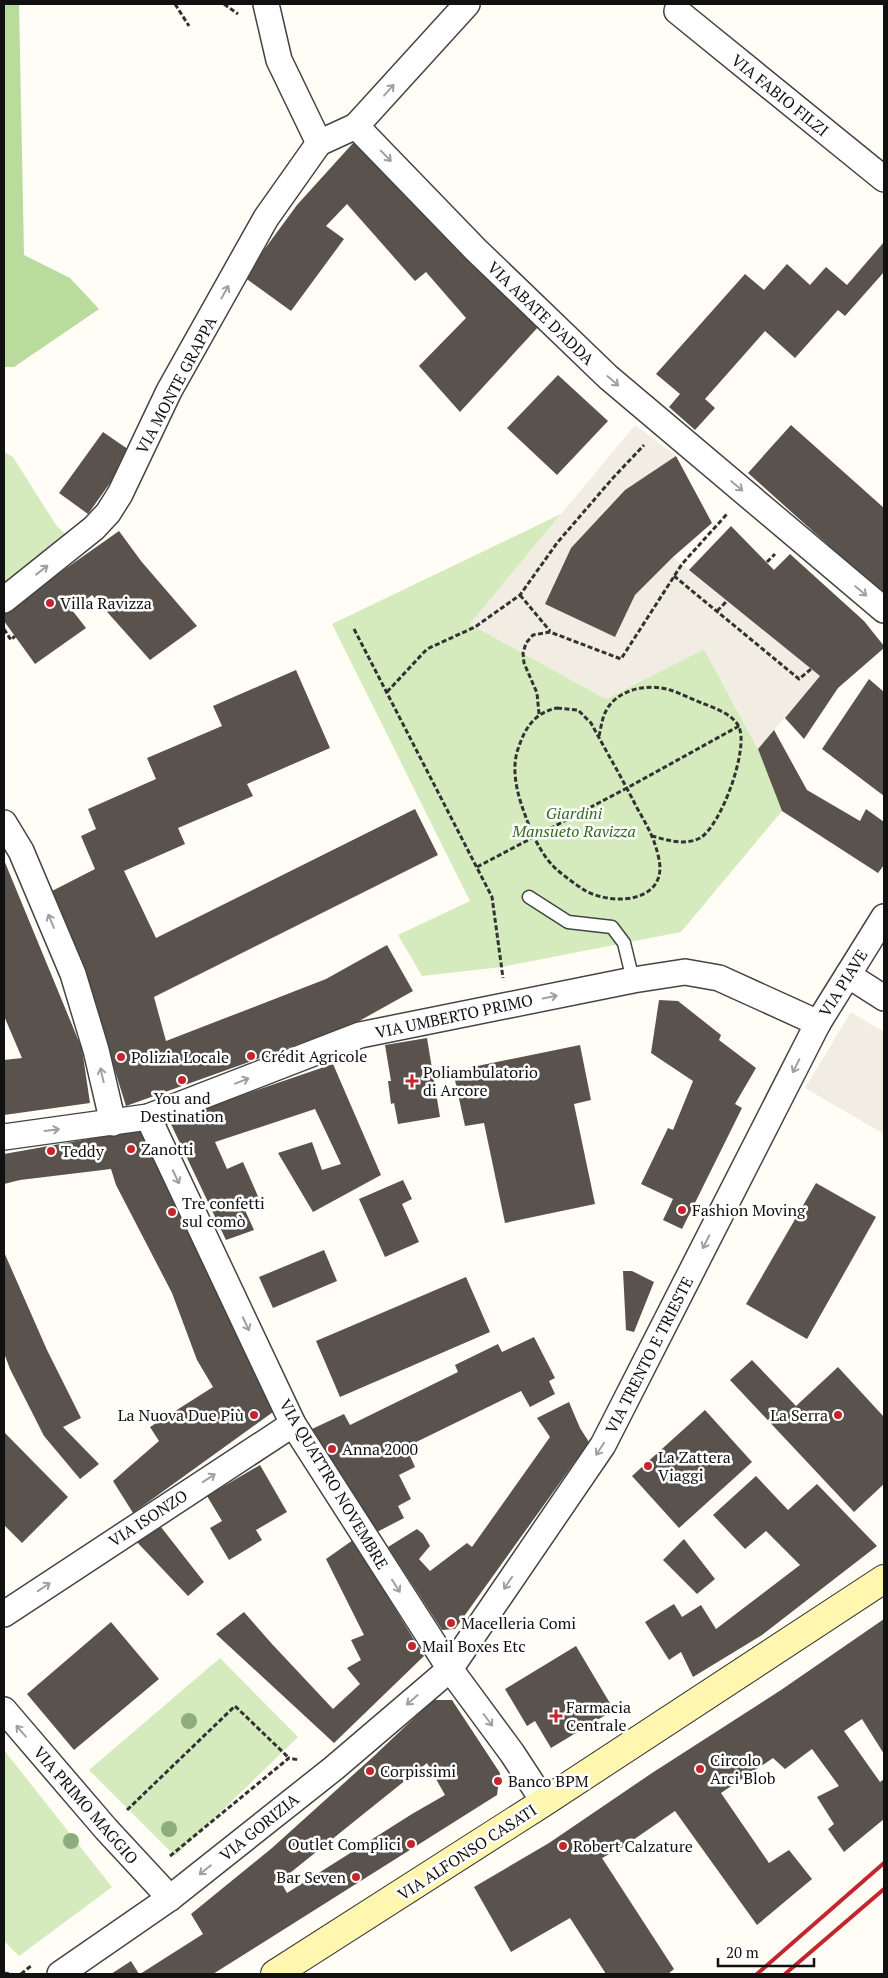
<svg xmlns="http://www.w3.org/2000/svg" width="888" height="1978" viewBox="0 0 888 1978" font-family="'PT Serif',serif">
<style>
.green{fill:#d5ebbd}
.forest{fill:#b9dc9c}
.plaza{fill:#f1ede2}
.building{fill:#5a524d;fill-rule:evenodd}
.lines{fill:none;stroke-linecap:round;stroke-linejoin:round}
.service-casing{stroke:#444;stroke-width:15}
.minor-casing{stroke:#444;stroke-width:28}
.secondary-casing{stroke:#333;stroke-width:30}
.path{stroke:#333;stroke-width:3;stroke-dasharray:5 2.5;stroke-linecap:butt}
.service{stroke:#fff;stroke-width:12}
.minor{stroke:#fff;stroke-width:25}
.secondary{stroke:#fff6b0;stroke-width:28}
.rail{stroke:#c4262e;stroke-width:4}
.tree{fill:#8dad7f}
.oneway{stroke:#a0a0a0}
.poi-dot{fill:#c4262e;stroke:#fff;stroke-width:2}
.labels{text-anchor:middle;stroke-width:5;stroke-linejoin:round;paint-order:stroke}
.street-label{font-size:16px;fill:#111;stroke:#fff}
.poi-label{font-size:16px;fill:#111;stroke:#fff;text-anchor:start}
.park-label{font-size:16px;font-style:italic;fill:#2f6b1f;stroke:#fff}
</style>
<rect width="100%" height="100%" fill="#fffdf5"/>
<g class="green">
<path d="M4 452 13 457 56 525 70 539 4 585Z"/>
<path d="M561 514 470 624 606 699 704 649 758 749 782 811 681 932 502 967 422 976 398 935 470 901 332 624Z"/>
<path d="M220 1658 298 1737 175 1856 89 1770Z"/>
<path d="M4 1750 112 1887 19 1956 4 1941Z"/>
</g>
<path class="forest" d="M4 4H19L24 255 70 278 99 309 14 367H4Z"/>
<g class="plaza">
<path d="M635 425 676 456 625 490 571 548 545 604 615 637 635 595 673 557 820 676 758 749 704 649 606 699 470 624Z"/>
<path d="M851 1012 884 1032V1134L805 1088Z"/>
</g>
<g class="building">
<path d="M354 142 457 250 540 325 460 412 419 366 466 318 426 272 415 281 347 204 326 226 344 239 291 311 244 277 297 205Z"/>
<path d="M884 242V272L845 316 838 310 795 358 765 331 705 399 715 408 695 430 669 407 680 394 656 374 745 274 764 290 787 264 810 285 826 267 847 285Z"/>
<path d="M558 375 608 421 557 475 507 428Z"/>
<path d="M791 425 884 508V595L748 473Z"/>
<path d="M103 432 132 452 88 514 59 493Z"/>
<path d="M676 456 712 523 673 557 635 595 615 637 545 604 571 548 625 490Z"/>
<path d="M731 526 774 570 790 554 864 621 884 646V648L838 688 804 739 785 718 820 676 689 570Z"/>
<path d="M119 531 141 561 197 626 150 660 92 595 72 610 86 628 35 664 4 621V612Z"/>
<path d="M296 670 330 748 247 784 253 796 178 828 185 844 124 871 156 938 415 809 438 855 154 997 166 1041 326 979 387 945 413 991 352 1025 126 1106 85 974 52 891 95 869 81 836 96 829 88 809 156 779 147 758 222 726 213 706Z"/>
<path d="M869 679 884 692V796L822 749Z"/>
<path d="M774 730 807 790 860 821 866 809 884 822V865L878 873 782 811 758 749Z"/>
<path d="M4 860 82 1049 90 1103 4 1115V1060L22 1058 4 1016Z"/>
<path d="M659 1000 678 1001 721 1035 719 1040 756 1068 735 1104 742 1108 682 1229 663 1220 673 1199 641 1184 668 1128 673 1130 693 1081 651 1053Z"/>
<path d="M427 1038 440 1117 398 1124 394 1103 391 1104 388 1081H391L385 1045Z"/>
<path d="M580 1045 591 1100 574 1104 595 1204 505 1223 484 1123 465 1126 453 1071Z"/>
<path d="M333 1064 381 1175 313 1212 278 1153 312 1142 322 1170 341 1164 315 1109 215 1142 227 1169 243 1162 260 1201 244 1208 254 1230 226 1240 169 1120Z"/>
<path d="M144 1129 273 1412 133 1513 113 1481 159 1441 150 1427 213 1387 197 1360 172 1293 116 1185 111 1169 20 1180 4 1184V1154Z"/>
<path d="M403 1180 412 1199 402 1204 419 1242 385 1257 359 1199Z"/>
<path d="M816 1183 876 1217 807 1339 746 1304Z"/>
<path d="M324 1250 337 1281 273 1308 259 1277Z"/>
<path d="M4 1252 47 1350 81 1418 63 1427 99 1464 80 1479 44 1436 10 1369 4 1353Z"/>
<path d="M623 1271H632L654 1282 634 1332 626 1330Z"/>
<path d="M466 1277 490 1332 340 1397 316 1341Z"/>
<path d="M534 1337 555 1378 549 1381 555 1394 530 1407 521 1391 406 1447 415 1467 399 1475 411 1499 398 1506 404 1518 377 1532 312 1429 344 1414 350 1425 458 1372 455 1365 498 1344 502 1352Z"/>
<path d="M752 1360 796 1406 838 1367 884 1417V1484L854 1512 730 1380Z"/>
<path d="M569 1402 580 1428 589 1442 455 1629 442 1630 388 1547 417 1529 423 1534 430 1546 419 1559 430 1571 467 1543 472 1547 550 1437 537 1418Z"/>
<path d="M705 1410 752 1462 679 1528 632 1476Z"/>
<path d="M4 1432 68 1497 22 1543 4 1525Z"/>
<path d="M260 1465 287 1512 256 1530 262 1540 229 1560 210 1528 222 1521 207 1496Z"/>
<path d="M756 1476 788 1510 817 1484 877 1546 762 1635 693 1677 681 1652 669 1660 645 1622 674 1604 682 1617 701 1605 716 1629 800 1565 766 1531 745 1549 713 1515Z"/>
<path d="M161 1527 204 1582 188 1596 135 1540Z"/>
<path d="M684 1539 715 1579 697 1594 663 1560Z"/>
<path d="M353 1540 424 1656 334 1743 216 1634 244 1612 272 1644 333 1709 360 1684 347 1668 361 1660 351 1640 364 1635 326 1559Z"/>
<path d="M884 1619V1754L862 1719 844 1731 880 1782 884 1779V1819L844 1852 828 1829 834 1824 817 1797 839 1786 812 1749 785 1769 773 1758 721 1793 769 1863 789 1850 812 1879 757 1925 675 1811 623 1847 602 1858 674 1969 668 1974H638L637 1973 634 1974H606L570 1918 511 1952 474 1887 549 1843 652 1773 781 1690Z"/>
<path d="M111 1622 159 1679 74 1750 27 1694Z"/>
<path d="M576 1646 614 1710 551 1748 535 1721 527 1726 505 1689Z"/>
<path d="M433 1700H452L500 1773 497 1795 213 1974H140L203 1934 191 1914 272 1848 374 1756ZM427 1763 445 1795 412 1814 287 1893 282 1884 290 1873Z"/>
<path d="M131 1961 139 1974H111Z"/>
</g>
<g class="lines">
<g class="service-casing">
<path id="service" d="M529 897 568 922 612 927 624 943 633 980"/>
</g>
<g class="minor-casing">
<g id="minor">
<path d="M266 4 279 60 319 143"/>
<path d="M677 11 884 179"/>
<path d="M356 126 467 4"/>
<path d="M319 143 356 126 475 249 608 377 884 610"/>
<path d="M4 600 94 528 108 513 120 494 169 391 266 218 319 143"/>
<path d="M4 823 21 851 73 974 96 1050 113 1123"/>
<path d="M848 975 884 998"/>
<path d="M148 1117 293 1424 450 1669 512 1753 544 1802"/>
<path d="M4 1137 148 1117 360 1035 633 980 685 972 719 978 818 1023"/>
<path d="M4 1614 293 1424"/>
<path d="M4 1710 106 1829 170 1898"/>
<path d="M60 1974 170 1898 334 1768 450 1669 603 1445 818 1023 884 917"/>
</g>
</g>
<g class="secondary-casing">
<path id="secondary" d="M275 1974 544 1802 884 1579"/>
</g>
<g class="path">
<path d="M175 4 189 26"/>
<path d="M224 4 238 14"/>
<path d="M767 562 775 554"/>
<path d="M674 576 799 679 811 669"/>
<path d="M520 595 550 631"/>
<path d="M717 611 727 601"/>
<path d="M4 629 11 640 15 636"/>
<path d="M354 629 492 897 503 978"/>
<path d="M387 692 427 649 475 627 520 595 557 543 612 479 644 445"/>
<path d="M557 708 578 710 591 723C606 751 622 778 636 806 645 822 654 837 658 855 671 901 616 907 586 891 576 885 564 876 555 868 540 853 531 832 524 812 517 793 511 769 518 749 525 728 534 713 557 708Z"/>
<path d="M539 714 537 693 524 663 523 653 526 643 533 635 550 632 621 659 682 564 727 514"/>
<path d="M599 736C601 728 602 718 606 711 617 689 648 683 670 690 680 693 691 699 702 703 714 708 733 714 739 727 749 749 721 826 700 838 685 846 667 840 652 836"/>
<path d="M477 867 627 788 739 726"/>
<path d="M127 1810 235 1706 289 1758"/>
<path d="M170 1856 289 1758 299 1760"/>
<path d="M4 1973 12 1974"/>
<path d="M21 1974 32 1965"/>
</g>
<use href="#service" class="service"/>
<use href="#minor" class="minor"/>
<use href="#secondary" class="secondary"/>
<g class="rail">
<path d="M757 1974 884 1863"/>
<path d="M785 1974 884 1889"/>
</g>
</g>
<g class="tree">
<circle cx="189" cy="1721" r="8"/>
<circle cx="169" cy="1829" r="8"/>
<circle cx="71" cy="1841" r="8"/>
</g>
<defs><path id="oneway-shaft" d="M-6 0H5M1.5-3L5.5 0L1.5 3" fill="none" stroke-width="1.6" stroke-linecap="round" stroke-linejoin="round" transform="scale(1.25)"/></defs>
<g class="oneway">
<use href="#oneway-shaft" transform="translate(389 90) rotate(-48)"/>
<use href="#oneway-shaft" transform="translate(386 156) rotate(46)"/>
<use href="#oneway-shaft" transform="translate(225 292) rotate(-61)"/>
<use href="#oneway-shaft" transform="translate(613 381) rotate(41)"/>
<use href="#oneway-shaft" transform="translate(737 486) rotate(40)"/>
<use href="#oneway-shaft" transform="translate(42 570) rotate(-38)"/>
<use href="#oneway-shaft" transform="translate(861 591) rotate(40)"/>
<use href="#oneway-shaft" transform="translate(51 921) rotate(-113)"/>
<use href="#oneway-shaft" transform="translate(550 997) rotate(-12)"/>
<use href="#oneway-shaft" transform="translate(796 1066) rotate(117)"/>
<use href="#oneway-shaft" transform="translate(102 1075) rotate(-103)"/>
<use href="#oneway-shaft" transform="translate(242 1081) rotate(-21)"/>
<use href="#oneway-shaft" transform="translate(52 1130) rotate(-7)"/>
<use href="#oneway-shaft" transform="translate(176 1177) rotate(65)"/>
<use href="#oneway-shaft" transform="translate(706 1242) rotate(117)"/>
<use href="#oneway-shaft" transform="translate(246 1324) rotate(65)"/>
<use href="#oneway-shaft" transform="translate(600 1449) rotate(123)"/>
<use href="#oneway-shaft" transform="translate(209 1478) rotate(-33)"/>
<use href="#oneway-shaft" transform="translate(508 1583) rotate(124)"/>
<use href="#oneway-shaft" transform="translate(396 1586) rotate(58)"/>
<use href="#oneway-shaft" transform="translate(44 1587) rotate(-34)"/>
<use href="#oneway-shaft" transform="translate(412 1700) rotate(139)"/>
<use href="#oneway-shaft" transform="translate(488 1720) rotate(53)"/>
<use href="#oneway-shaft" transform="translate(21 1731) rotate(-131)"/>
<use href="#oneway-shaft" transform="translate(205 1870) rotate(141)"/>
</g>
<g class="poi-dot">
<circle cx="50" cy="603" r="5"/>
<circle cx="251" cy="1056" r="5"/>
<circle cx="121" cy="1057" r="5"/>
<circle cx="182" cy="1080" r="5"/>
<path d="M409.5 1073.5h5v5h5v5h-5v5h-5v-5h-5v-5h5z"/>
<circle cx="131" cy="1149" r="5"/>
<circle cx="51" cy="1151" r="5"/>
<circle cx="682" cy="1210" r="5"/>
<circle cx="172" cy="1212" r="5"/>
<circle cx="254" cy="1415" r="5"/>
<circle cx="838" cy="1415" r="5"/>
<circle cx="332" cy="1449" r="5"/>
<circle cx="648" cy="1466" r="5"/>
<circle cx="451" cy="1623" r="5"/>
<circle cx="412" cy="1646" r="5"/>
<path d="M553.5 1708.5h5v5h5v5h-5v5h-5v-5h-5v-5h5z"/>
<circle cx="700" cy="1769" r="5"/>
<circle cx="370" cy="1771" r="5"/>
<circle cx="498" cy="1781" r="5"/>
<circle cx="411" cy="1844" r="5"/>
<circle cx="563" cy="1846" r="5"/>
<circle cx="356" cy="1877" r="5"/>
</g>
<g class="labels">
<g class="street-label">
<text transform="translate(780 95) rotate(39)" y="6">VIA FABIO FILZI</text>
<text transform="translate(541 313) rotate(44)" y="6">VIA ABATE D'ADDA</text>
<text transform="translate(176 385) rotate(-62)" y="6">VIA MONTE GRAPPA</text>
<text transform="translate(843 983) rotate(-58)" y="6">VIA PIAVE</text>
<text transform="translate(454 1016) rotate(-12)" y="6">VIA UMBERTO PRIMO</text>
<text transform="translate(649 1355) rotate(-63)" y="6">VIA TRENTO E TRIESTE</text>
<text transform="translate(334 1484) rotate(59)" y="6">VIA QUATTRO NOVEMBRE</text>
<text transform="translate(148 1518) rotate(-33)" y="6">VIA ISONZO</text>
<text transform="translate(86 1805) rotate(49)" y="6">VIA PRIMO MAGGIO</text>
<text transform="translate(259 1827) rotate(-39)" y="6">VIA GORIZIA</text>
<text transform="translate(467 1852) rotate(-33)" y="6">VIA ALFONSO CASATI</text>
</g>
<g class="poi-label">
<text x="60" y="609">Villa Ravizza</text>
<text x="261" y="1062">Crédit Agricole</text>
<text x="131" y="1063">Polizia Locale</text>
<text x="423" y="1078">Poliambulatorio<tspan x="423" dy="18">di Arcore</tspan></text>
<text x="182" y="1104" text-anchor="middle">You and<tspan x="182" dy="18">Destination</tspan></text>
<text x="141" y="1155">Zanotti</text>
<text x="61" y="1157">Teddy</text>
<text x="182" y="1209">Tre confetti<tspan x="182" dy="18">sul comò</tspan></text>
<text x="692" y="1216">Fashion Moving</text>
<text x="244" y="1421" text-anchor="end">La Nuova Due Più</text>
<text x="828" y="1421" text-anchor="end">La Serra</text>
<text x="342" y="1455">Anna 2000</text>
<text x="658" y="1463">La Zattera<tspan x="658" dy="18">Viaggi</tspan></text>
<text x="461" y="1629">Macelleria Comi</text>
<text x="422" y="1652">Mail Boxes Etc</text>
<text x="566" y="1713">Farmacia<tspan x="566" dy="18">Centrale</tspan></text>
<text x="710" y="1766">Circolo<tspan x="710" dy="18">Arci Blob</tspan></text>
<text x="380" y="1777">Corpissimi</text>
<text x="508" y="1787">Banco BPM</text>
<text x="401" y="1850" text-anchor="end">Outlet Complici</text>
<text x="573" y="1852">Robert Calzature</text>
<text x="346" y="1883" text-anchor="end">Bar Seven</text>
</g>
<g class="park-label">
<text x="574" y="819">Giardini<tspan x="574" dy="18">Mansueto Ravizza</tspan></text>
</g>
</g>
<rect width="888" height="1978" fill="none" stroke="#111111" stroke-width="10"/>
<path d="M718 1958v8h96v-8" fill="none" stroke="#111111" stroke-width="2.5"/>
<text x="726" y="1958" font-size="15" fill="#111111" stroke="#ffffff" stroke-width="4" paint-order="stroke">20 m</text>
</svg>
